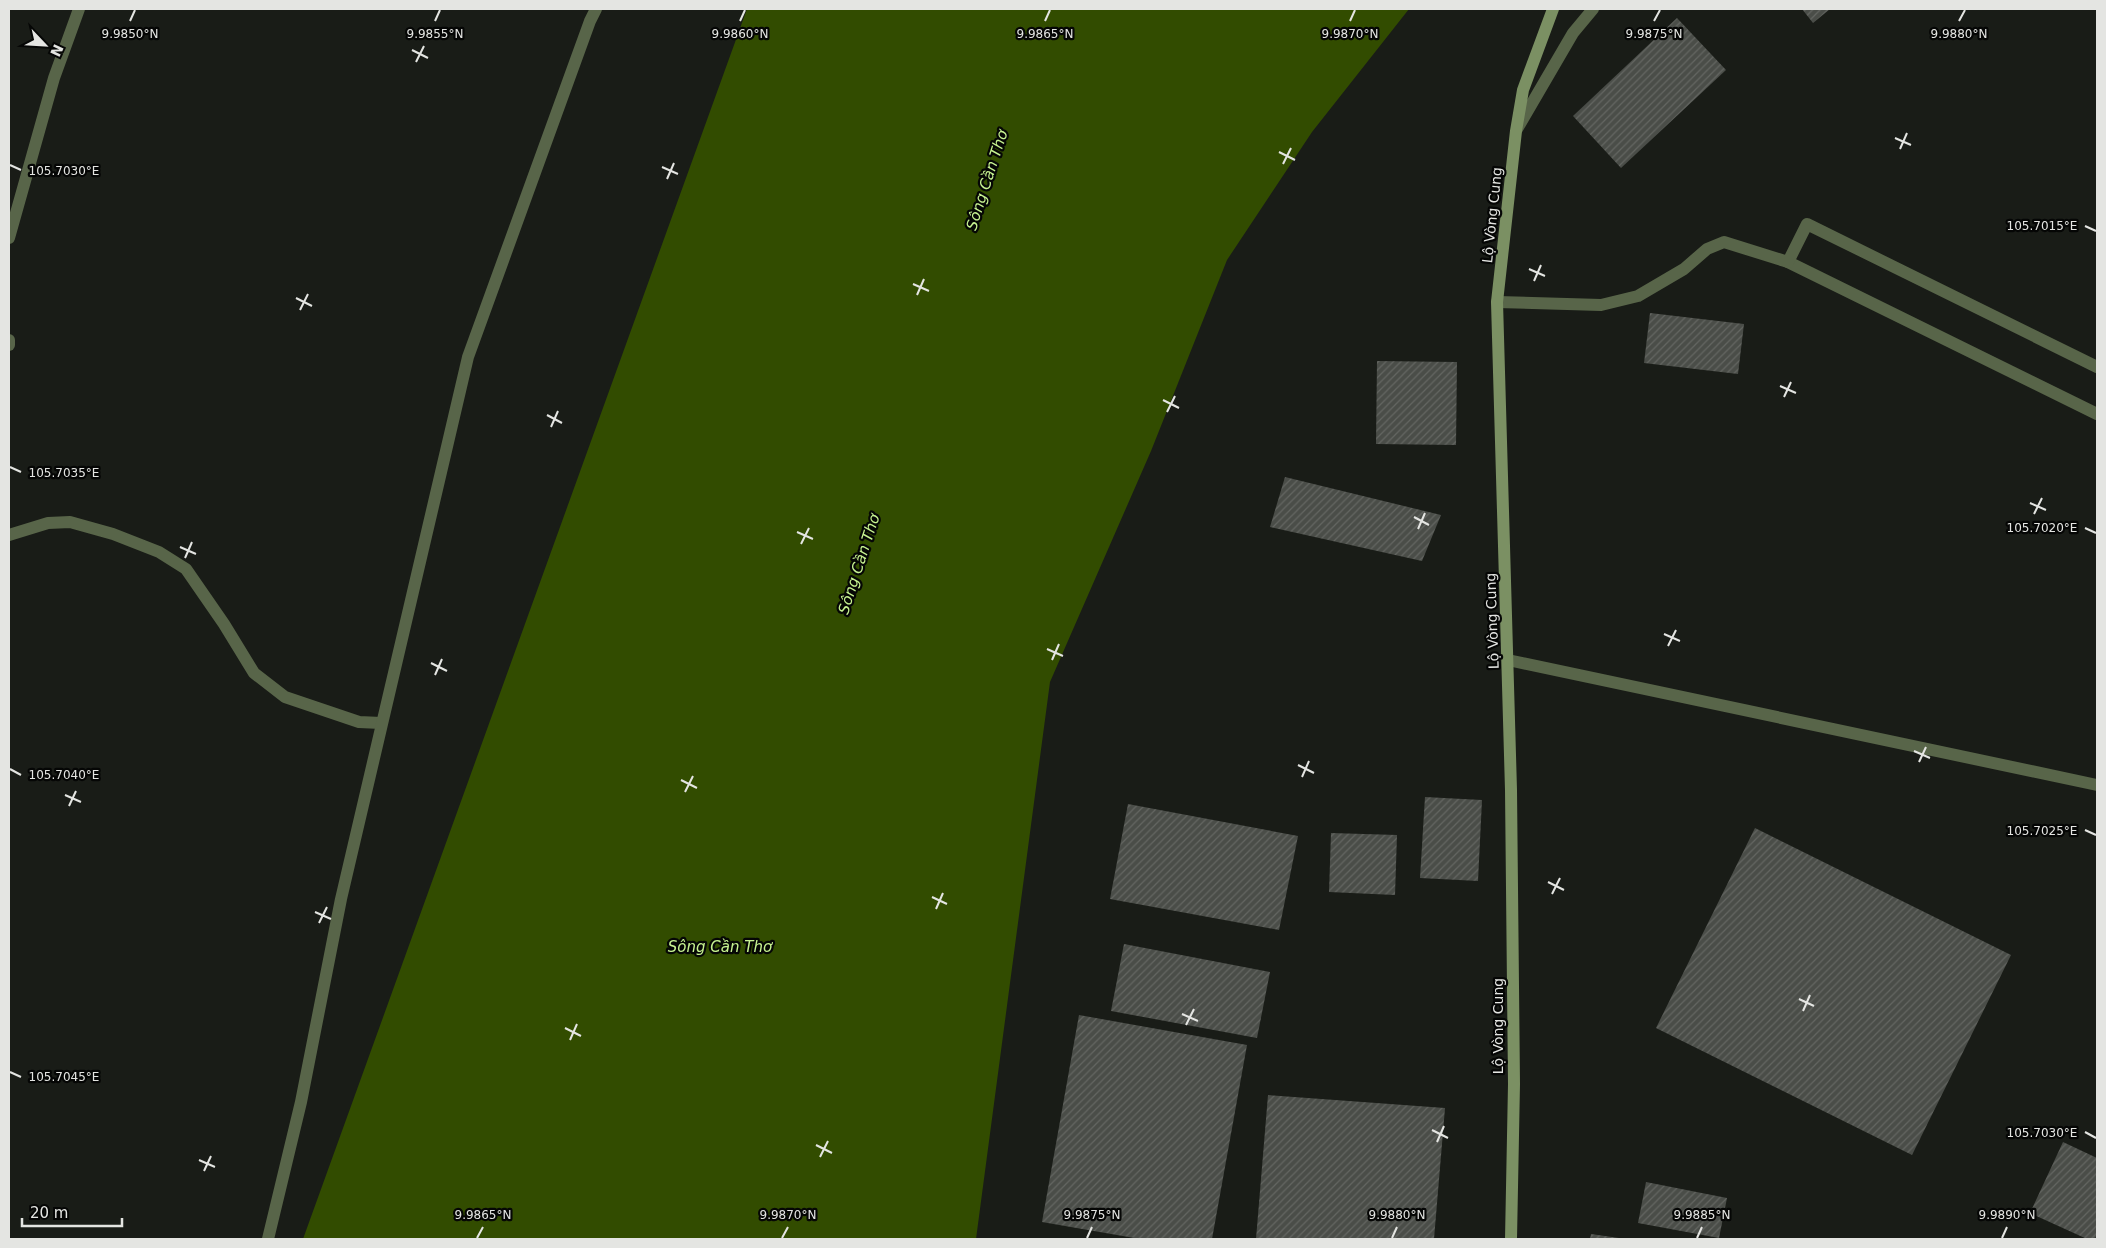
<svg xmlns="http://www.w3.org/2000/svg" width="2106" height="1248" viewBox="0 0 2106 1248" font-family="'DejaVu Sans',sans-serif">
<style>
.water{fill:#324c00}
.building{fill:url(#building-hatch)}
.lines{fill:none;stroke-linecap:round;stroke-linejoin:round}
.service{stroke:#586549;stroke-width:12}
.minor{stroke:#586549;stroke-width:12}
.tertiary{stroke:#586549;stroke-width:12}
.secondary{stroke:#7b9063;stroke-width:12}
.ticks{fill:none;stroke:#e4e5e2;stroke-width:2}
.labels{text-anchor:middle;stroke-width:4.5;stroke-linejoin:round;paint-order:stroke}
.street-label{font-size:14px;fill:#e4e5e2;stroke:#050605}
.water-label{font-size:15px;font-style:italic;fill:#c7f391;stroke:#050605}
.ticks-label{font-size:12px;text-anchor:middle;fill:#e4e5e2;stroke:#050605;stroke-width:4.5;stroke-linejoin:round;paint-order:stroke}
</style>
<defs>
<pattern id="building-hatch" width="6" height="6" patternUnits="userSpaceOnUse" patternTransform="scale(1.25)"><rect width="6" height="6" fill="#4a4d48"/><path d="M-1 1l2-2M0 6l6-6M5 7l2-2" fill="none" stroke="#646662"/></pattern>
</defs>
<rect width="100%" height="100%" fill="#191c17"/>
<path class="water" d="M747 9H1409L1312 132 1227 260 1151 451 1050 682 976 1239H303Z"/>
<g class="building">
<path d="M1802 9H1830L1813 23Z"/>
<path d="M1677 18 1726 70 1621 168 1573 116Z"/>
<path d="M1650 313 1744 324 1738 374 1644 363Z"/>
<path d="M1377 361 1457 362 1456 445 1376 444Z"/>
<path d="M1285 477 1441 515 1422 561 1270 527Z"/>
<path d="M1425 797 1482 800 1478 881 1420 878Z"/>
<path d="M1128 804 1298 836 1279 930 1110 899Z"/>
<path d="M1755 828 2011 955 1912 1155 1656 1028Z"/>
<path d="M1331 833 1397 835 1395 895 1329 892Z"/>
<path d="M1124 944 1270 972 1257 1038 1111 1011Z"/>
<path d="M1079 1015 1247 1045 1212 1239H1140L1042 1222Z"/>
<path d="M1268 1095 1445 1108 1434 1239H1256Z"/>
<path d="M2063 1142 2097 1158V1234L2095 1239H2087L2030 1213Z"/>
<path d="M1646 1182 1727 1198 1719 1238 1638 1223Z"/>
<path d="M1591 1234 1619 1238V1239H1590Z"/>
</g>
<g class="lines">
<g class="service">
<path d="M1788 262 2097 414"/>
<path d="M1497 302 1601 305 1638 296 1684 269 1707 249 1724 242 1788 262 1807 224 2097 367"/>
<path d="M1508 660 2097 785"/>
</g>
<g class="minor">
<path d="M1517 129 1573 33 1593 9"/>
<path d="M9 340V345"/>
<path d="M9 535 48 523 70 522 113 534 159 552 186 569 224 624 254 673 285 697 359 722 381 723"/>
<path d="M268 1239 301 1102 341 899 468 357 590 21 596 9"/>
</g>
<path class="tertiary" d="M9 238 54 78 79 9"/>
<path class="secondary" d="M1511 1239 1514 1084 1511 790 1497 302 1516 131 1523 90 1553 9"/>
</g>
<path class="ticks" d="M130 21 135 10M435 21 440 10M740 21 745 10M1045 21 1050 10M1350 21 1355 10M1654 21 1660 10M1959 21 1965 10M412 50 428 58M416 62 424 46M1895 138 1911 145M1900 149 1907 133M1279 152 1295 160M1283 164 1291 148M10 165 21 170M662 167 678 174M667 179 674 163M2085 226 2096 231M1529 269 1545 276M1534 281 1541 265M913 284 929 291M917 295 924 279M296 298 312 306M300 310 308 294M1780 386 1796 393M1784 397 1791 382M1163 400 1179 408M1167 412 1175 396M547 415 562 423M551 427 558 411M10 467 21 472M2030 503 2046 510M2034 514 2042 498M1414 517 1429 525M2085 528 2096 533M1418 529 1425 513M797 532 813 539M801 544 809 528M180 547 196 554M185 558 192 542M1664 634 1680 641M1668 646 1676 630M1047 649 1063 656M1052 660 1059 644M431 663 447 671M435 675 442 659M1914 751 1930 758M1919 762 1926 747M1298 765 1314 773M10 769 21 775M1302 777 1309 761M681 780 697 788M685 792 693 776M65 795 81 802M69 806 76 791M2085 830 2096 835M1548 882 1564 890M1552 894 1560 878M932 897 947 904M936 909 943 893M315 912 331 919M319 923 327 907M1799 999 1814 1006M1803 1011 1810 995M1182 1014 1198 1021M1186 1025 1194 1009M565 1028 581 1036M570 1040 577 1024M10 1072 21 1077M1432 1130 1448 1138M2085 1132 2096 1138M1437 1142 1444 1126M816 1145 832 1153M820 1157 828 1141M199 1160 215 1167M204 1171 211 1156M477 1238 483 1227M782 1238 788 1227M1087 1238 1092 1227M1392 1238 1397 1227M1697 1238 1702 1227M2002 1238 2007 1227"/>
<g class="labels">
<g class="street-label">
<text transform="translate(1492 215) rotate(-84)" y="5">Lộ Vòng Cung</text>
<text transform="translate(1492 621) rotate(-92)" y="5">Lộ Vòng Cung</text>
<text transform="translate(1498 1026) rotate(-90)" y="5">Lộ Vòng Cung</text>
</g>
<g class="water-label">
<text transform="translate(987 180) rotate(-72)" y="5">Sông Cần Thơ</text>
<text transform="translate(859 564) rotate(-72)" y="5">Sông Cần Thơ</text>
<text x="720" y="952">Sông Cần Thơ</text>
</g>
</g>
<g class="ticks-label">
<text x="130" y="38">9.9850°N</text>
<text x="435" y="38">9.9855°N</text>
<text x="740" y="38">9.9860°N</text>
<text x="1045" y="38">9.9865°N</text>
<text x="1350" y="38">9.9870°N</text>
<text x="1654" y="38">9.9875°N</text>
<text x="1959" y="38">9.9880°N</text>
<text x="64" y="175">105.7030°E</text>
<text x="2042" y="230">105.7015°E</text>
<text x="64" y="477">105.7035°E</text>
<text x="2042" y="532">105.7020°E</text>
<text x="64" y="779">105.7040°E</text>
<text x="2042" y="835">105.7025°E</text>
<text x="64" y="1081">105.7045°E</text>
<text x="2042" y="1137">105.7030°E</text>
<text x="483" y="1219">9.9865°N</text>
<text x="788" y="1219">9.9870°N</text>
<text x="1092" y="1219">9.9875°N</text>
<text x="1397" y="1219">9.9880°N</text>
<text x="1702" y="1219">9.9885°N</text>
<text x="2007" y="1219">9.9890°N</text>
</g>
<rect width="2106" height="1248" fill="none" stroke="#e4e5e2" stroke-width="20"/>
<g transform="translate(45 45) rotate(115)" stroke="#050605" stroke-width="4" paint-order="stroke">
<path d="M0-4L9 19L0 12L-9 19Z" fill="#e4e5e2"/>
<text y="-8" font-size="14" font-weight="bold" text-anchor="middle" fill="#e4e5e2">N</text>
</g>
<path d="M22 1218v8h100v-8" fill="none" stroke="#e4e5e2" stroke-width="2.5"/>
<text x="30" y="1218" font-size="15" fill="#e4e5e2" stroke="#050605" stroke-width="4" paint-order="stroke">20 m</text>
</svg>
